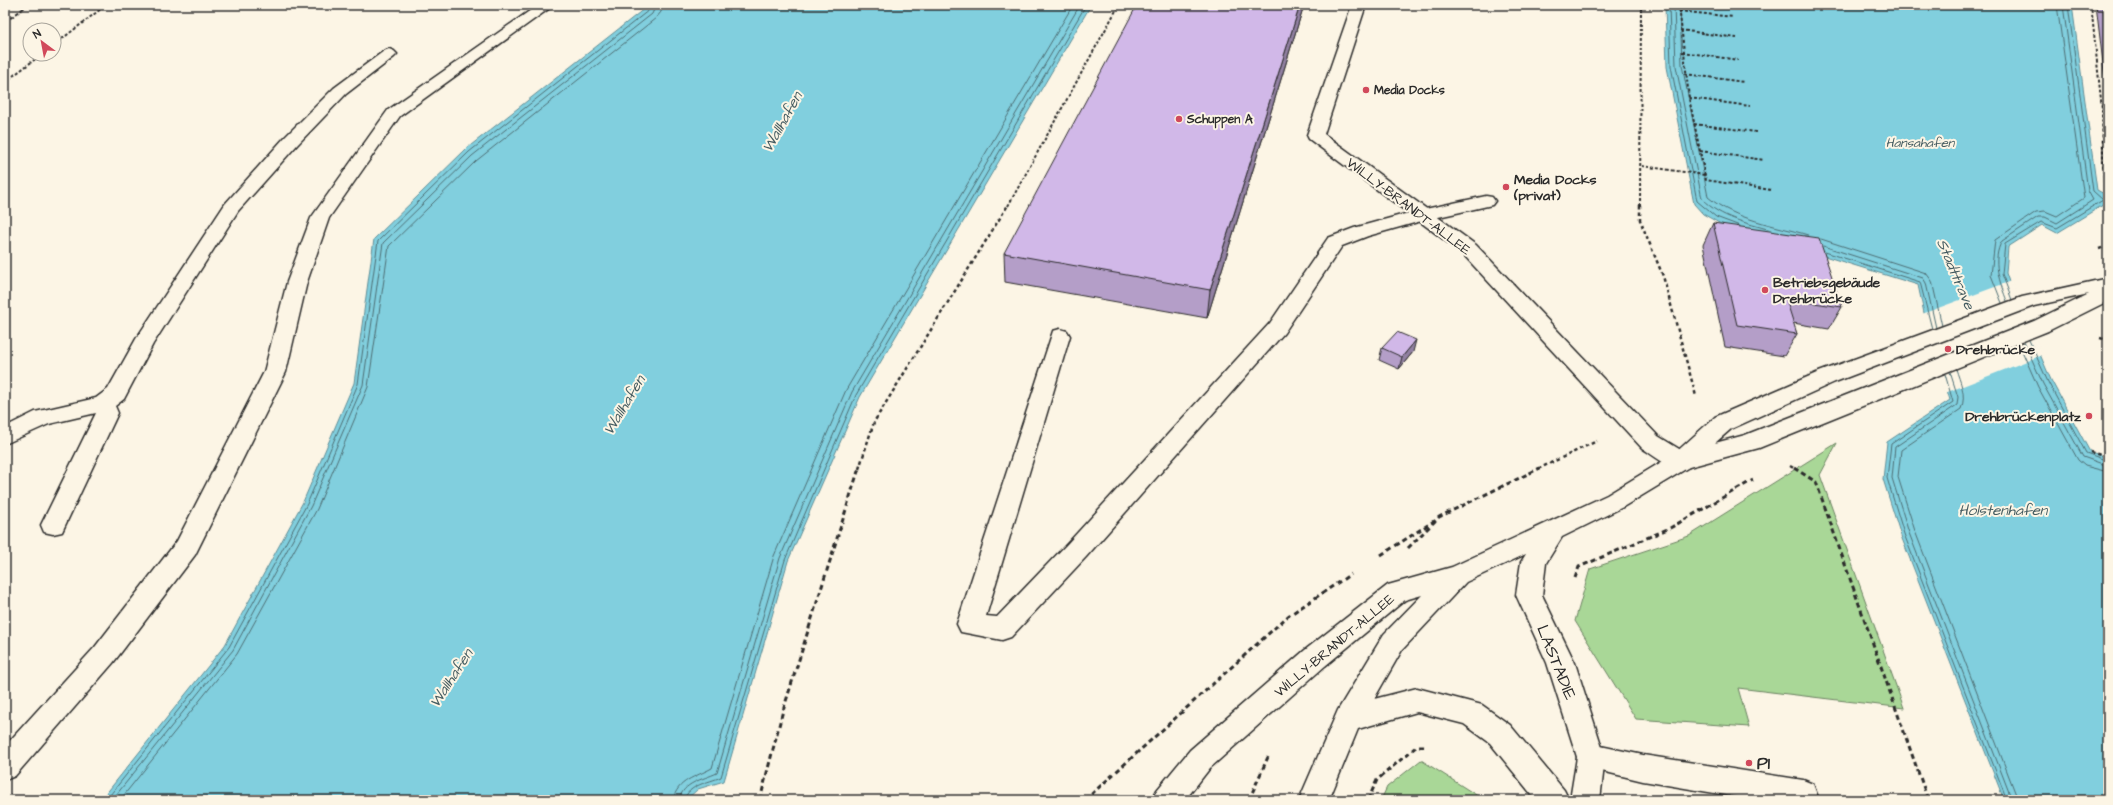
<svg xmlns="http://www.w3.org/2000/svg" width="2113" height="805" viewBox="0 0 2113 805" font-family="'Architects Daughter',sans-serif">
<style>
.green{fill:#a9d797;stroke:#6a8161}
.water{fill:#81cfde;stroke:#5f8d96}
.pier{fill:#fcf5e5}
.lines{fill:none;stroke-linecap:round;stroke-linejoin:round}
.shore{stroke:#4d6d73;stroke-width:1}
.lane-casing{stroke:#2b2b2b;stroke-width:3}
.street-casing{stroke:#2b2b2b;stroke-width:3}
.secondary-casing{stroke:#2b2b2b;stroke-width:3}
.path-far2{stroke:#2b2b2b;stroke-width:2;stroke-dasharray:3 2;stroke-linecap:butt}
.path-far1{stroke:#2b2b2b;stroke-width:2.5;stroke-dasharray:3.5 3;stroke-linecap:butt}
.path{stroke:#2b2b2b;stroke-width:3;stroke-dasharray:5 3.5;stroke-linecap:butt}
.lane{fill:#fcf5e5;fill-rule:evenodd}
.street{fill:#fcf5e5;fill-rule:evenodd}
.secondary{fill:#fcf5e5;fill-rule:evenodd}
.rail{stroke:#2b2b2b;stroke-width:2;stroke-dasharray:4.5 2;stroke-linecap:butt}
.wall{fill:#b49ec8;stroke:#2b2b2b}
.shaded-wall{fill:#9281a2;stroke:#2b2b2b}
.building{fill:#d1b8e8;stroke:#2b2b2b}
.poi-dot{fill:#d1495b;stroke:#fcf5e5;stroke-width:1.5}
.labels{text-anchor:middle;stroke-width:4;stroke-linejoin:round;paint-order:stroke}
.far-poi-label{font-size:12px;font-weight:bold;fill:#2b2b2b;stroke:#fcf5e5;text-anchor:start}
.far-water-label{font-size:13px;font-style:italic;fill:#455c61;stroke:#fcf5e5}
.poi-label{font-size:14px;font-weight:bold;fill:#2b2b2b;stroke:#fcf5e5;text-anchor:start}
.street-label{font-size:14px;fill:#2b2b2b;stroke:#fcf5e5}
.water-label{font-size:15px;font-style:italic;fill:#455c61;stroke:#fcf5e5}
.near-street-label{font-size:17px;fill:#2b2b2b;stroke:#fcf5e5}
.near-poi-label{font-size:17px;font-weight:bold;fill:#2b2b2b;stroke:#fcf5e5;text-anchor:start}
</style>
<rect width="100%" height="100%" fill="#fcf5e5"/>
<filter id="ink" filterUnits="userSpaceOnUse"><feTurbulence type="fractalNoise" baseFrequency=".025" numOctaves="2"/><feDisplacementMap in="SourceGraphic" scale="8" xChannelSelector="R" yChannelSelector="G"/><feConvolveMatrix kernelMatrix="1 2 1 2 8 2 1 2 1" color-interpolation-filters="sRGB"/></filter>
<g filter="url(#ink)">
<g class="green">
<path d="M1837 443 1820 475 1904 708 1738 688 1749 727 1636 719 1575 621 1590 569 1689 536Z"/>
<path d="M1421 760 1484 800H1381L1387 787Z"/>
</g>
<g class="water">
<path d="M649 5H1091L860 397 788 561 724 781 698 789 686 800H101L225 645 303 502 354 383 374 239 466 149Z"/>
<path d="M1665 5H2072L2097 190 2108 196V202L2057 233 2042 225 2008 247 2006 273 2009 282 2051 380 2090 452 2108 457V800H2004L1901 536 1883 479 1887 442 1950 400 1927 327 1918 285 1721 224 1703 214 1694 204 1667 67Z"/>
</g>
<path class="pier" d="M2011 281 2042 355 1945 393 1922 314Z"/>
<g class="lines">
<g class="shore">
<path d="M1669 5 1671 66 1697 201 1716 217 1740 226"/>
<path d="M1674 5 1676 66 1702 199C1721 218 1746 223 1771 230"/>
<path d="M1680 5 1682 65 1708 197C1735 220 1775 225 1808 235"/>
<path d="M1821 239 1926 273 1932 281 1942 326"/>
<path d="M1823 246 1923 278 1926 283 1936 328"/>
<path d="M1825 252 1920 282 1932 329"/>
<path d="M2012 300 2002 274 2005 244 2041 222 2057 228 2103 200 2093 191 2068 5"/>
<path d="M2007 301C2000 283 1991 260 2002 241L2038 217H2045L2057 223 2093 200 2088 191 2063 5"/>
<path d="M2002 303 1991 275 1995 240 2036 212 2045 211 2057 216 2084 198 2057 5"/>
<path d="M2029 340 2048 382 2086 453 2108 461"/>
<path d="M2024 342 2043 384 2083 457 2108 466"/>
<path d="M2019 344 2038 387 2078 460 2085 466 2108 472"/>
<path d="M1956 369C1960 382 1967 395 1961 409L1901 450 1898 477 1915 531 2018 800"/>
<path d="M1950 372 1958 397 1957 405 1895 447 1892 478 1909 533 2012 800"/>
<path d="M1945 374 1953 402 1891 444 1887 478 1904 534 2007 800"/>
<path d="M106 800 229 647 307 504 358 384 378 241 469 152 649 10 651 5"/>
<path d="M112 800 233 650 311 506 363 385 383 243 472 156 652 14 656 5"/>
<path d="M120 800 237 654 317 509 368 387 389 246 476 161 656 18 661 12 662 5"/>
<path d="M673 800C677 780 696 777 712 768L774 556 846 390 1073 5"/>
<path d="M679 800C683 782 702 780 717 773L780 558 852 392 1080 5"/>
<path d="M684 800C689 784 708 783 721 777L785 560 856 395 1086 5"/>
</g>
<g class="lane-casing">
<g id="lane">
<path d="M538 5H554L400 116 329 218 307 282 286 372 195 555 113 663 15 776 5 780V746L95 647 177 541 264 372 287 282 311 218 388 110Z"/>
<path d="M389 49 394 51 397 54 394 57 346 94 297 145 238 211 153 344 124 399 115 406 118 413 62 532 53 534 44 532 41 525 96 413 49 424 5 444V427L35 412 96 398 108 389 136 339 225 204 285 137 334 88 384 51Z"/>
<path d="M1486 196 1492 197 1495 201 1492 205 1425 220 1368 236 1342 246 1284 333 1086 557 1011 637 1002 640 961 632 957 624 1053 331 1060 329 1067 331 1070 336 986 616 997 617 1068 543 1270 323 1328 238 1354 228 1416 211Z"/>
<path d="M1591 744 1643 755 1803 780 1813 784 1819 800H1756L1643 781 1581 766 1577 757 1581 748Z"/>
</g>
</g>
<g class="street-casing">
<path id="street" d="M1352 5H1366L1324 134 1476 245 1658 436 1689 455 1693 461 1689 467C1672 472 1656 457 1642 448L1462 253 1309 139 1307 135Z"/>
</g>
<g class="secondary-casing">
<path id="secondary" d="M2108 278V301L2048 331 1759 448 1689 467 1623 507 1562 537 1546 563 1542 595 1575 663 1605 757 1600 800H1570L1577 757 1547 663 1516 595 1521 562 1526 554 1466 582 1402 650 1374 699 1417 688 1482 705 1510 725 1564 790 1569 800H1536L1490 743 1464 724 1417 712 1358 729 1329 800H1299L1338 710 1384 634 1422 595 1405 600 1325 666 1210 768 1185 800H1152L1157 790 1190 750 1305 650 1388 585 1452 567 1607 495 1673 455 1715 417 1819 372 2022 297ZM2089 294 2034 321 1745 435 1715 443 1731 429 1835 382 2034 306Z"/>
</g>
<g class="path-far2">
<path d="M1679 5 1689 98 1706 180 1771 190"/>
<path d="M2091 5 2102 109 2104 187 2108 190"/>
<path d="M1679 11 1733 17"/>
<path d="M1680 30 1737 38"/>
<path d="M54 45 106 5"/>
<path d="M1682 52 1738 60"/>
<path d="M1685 74 1744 82"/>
<path d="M5 82 42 54"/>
<path d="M1689 98 1750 106"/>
<path d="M2102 109 2108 111"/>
<path d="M1694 124 1756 132"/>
<path d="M1700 151 1764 160"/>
<path d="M1642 166 1705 175"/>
<path d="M1008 206 1119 5"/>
<path d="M1640 206 1641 5"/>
</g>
<g class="path-far1">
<path d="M1640 205V220L1663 276 1696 396"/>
<path d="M2099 249 2108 246"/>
<path d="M2100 338 2108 340"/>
<path d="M2090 452 2108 457"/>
<path d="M1790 466 1795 469"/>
<path d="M859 469 874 422 1008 205"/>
<path d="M1538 469 1597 441"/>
</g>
<g class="path">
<path d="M1794 468 1816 482 1928 800"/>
<path d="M1408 548 1439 517 1540 468"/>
<path d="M1381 555 1434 521"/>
<path d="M1575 578 1579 567 1670 528 1753 480"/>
<path d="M760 800 782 714 859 468"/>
<path d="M1085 800 1288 616 1351 574"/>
<path d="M1249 800 1268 757"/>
<path d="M1368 800 1377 780 1417 746H1426"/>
</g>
<use href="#lane" class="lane"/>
<use href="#street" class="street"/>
<use href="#secondary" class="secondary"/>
<g class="rail">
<path d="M5 8 9 5"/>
<path d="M5 22 28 5"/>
</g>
</g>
<g class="wall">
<path d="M1304 5 1207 318 1005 282 1004 253Z"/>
<path d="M2096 5H2108V105Z"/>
<path d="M1713 223 1842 307 1829 329 1793 323 1797 334 1784 356 1725 347 1703 245Z"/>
<path d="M1382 348 1413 352 1399 369 1379 360Z"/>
</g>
<g class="shaded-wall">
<path d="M1300 5H1304L1207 318 1210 290Z"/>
<path d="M1416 340 1413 352 1399 369 1402 357Z"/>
</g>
<g class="building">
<path d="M1137 5H1300L1210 290 1004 253Z"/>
<path d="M2103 5H2108V38Z"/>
<path d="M1713 223 1819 238 1842 307 1786 299 1797 334 1737 325Z"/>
<path d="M1397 332 1416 340 1402 357 1382 348Z"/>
</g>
</g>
<g class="poi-dot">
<circle cx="1366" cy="90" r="4"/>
<circle cx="1179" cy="119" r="4"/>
<circle cx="1506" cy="187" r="4"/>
<circle cx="1765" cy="290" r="4"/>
<circle cx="1948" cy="349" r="4"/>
<circle cx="2089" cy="416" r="4"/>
<circle cx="1749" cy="763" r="4"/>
</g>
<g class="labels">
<g class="far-poi-label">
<text x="1374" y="94">Media Docks</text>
<text x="1187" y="123">Schuppen A</text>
</g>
<g class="far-water-label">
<text x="1920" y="147">Hansahafen</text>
</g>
<g class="poi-label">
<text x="1514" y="184">Media Docks<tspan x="1514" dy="16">(privat)</tspan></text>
<text x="1773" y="287">Betriebsgebäude<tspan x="1773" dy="16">Drehbrücke</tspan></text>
<text x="1956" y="354">Drehbrücke</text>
<text x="2081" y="421" text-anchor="end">Drehbrückenplatz</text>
</g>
<g class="street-label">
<text transform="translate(1409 206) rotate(37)" y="5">WILLY-BRANDT-ALLEE</text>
<text transform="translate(1334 645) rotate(-40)" y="5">WILLY-BRANDT-ALLEE</text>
</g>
<g class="water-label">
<text transform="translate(782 122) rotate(-61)" y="5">Wallhafen</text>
<text transform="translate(1956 274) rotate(67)" y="5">Stadttrave</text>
<text transform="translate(624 405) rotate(-59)" y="5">Wallhafen</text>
<text x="2003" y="515">Holstenhafen</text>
<text transform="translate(451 678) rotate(-57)" y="5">Wallhafen</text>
</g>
<g class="near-street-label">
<text transform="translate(1557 662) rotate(68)" y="6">LASTADIE</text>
</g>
<g class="near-poi-label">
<text x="1757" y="769">P1</text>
</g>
</g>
<rect width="2113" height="805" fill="none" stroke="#fcf5e5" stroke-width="20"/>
<rect x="10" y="10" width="2093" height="785" fill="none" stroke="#2b2b2b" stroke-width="1.5" filter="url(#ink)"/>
<g transform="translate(42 42) rotate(328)"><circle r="19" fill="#fcf5e5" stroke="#a8a49b"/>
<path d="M0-3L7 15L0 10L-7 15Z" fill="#d1495b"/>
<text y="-6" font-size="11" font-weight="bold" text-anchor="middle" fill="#2b2b2b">N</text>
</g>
</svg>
